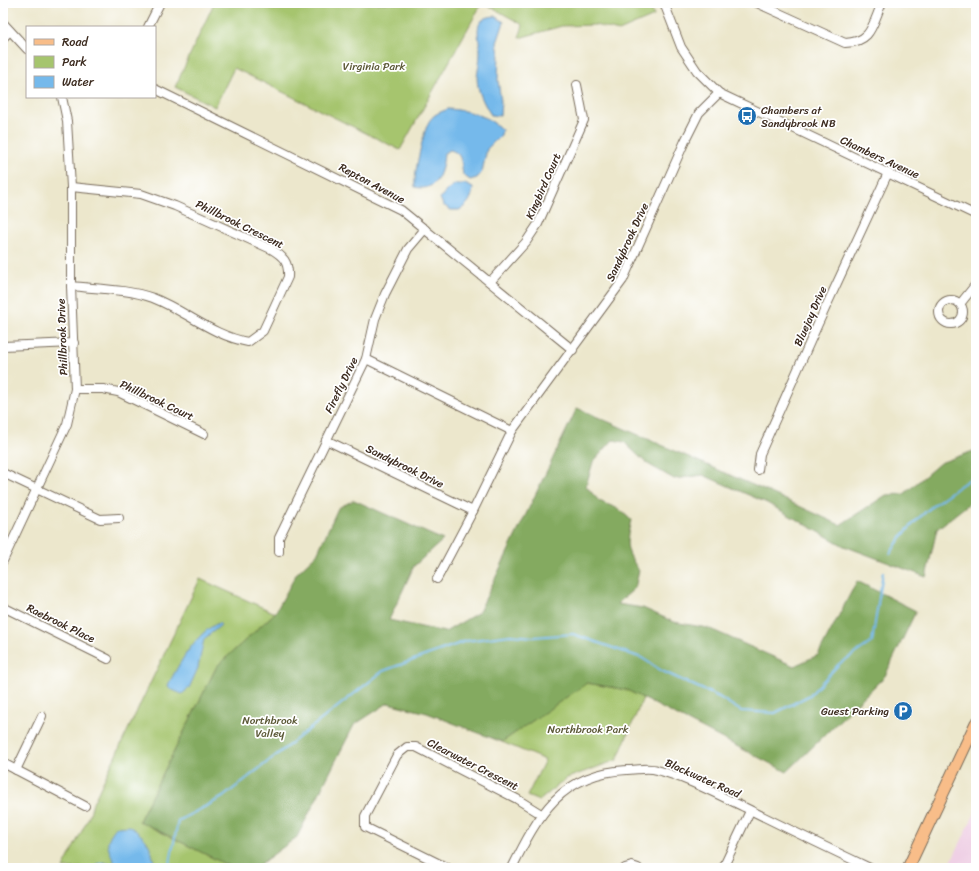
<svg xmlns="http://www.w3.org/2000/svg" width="979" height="871" viewBox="0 0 979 871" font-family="Sriracha,sans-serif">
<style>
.built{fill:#efd0e5}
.green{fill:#a6c56e;stroke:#707846}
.forest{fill:#84aa61;stroke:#606a40}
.water{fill:#75b9eb;stroke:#587284}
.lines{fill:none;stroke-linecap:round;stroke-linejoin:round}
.stream{stroke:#75b9eb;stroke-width:2}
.minor-casing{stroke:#796c5b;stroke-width:10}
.major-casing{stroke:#796c5b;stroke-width:13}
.minor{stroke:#fff;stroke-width:8}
.major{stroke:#f8bd89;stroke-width:11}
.labels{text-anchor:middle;stroke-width:3.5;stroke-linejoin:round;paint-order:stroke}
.park-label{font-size:11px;fill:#5b5836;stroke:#fff}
.poi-label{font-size:11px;fill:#3b2a1e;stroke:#fff;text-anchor:start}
.street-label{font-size:11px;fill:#3b2a1e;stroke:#fff}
</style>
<rect width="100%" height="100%" fill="#fff"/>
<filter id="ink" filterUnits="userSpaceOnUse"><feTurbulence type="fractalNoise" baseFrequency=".025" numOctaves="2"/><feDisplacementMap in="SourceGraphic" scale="8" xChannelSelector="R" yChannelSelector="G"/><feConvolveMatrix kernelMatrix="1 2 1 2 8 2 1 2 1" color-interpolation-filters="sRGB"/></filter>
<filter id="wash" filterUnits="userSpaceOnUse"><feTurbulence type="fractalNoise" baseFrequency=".012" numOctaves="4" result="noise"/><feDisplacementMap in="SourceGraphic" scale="16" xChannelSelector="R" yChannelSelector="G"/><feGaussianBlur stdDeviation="0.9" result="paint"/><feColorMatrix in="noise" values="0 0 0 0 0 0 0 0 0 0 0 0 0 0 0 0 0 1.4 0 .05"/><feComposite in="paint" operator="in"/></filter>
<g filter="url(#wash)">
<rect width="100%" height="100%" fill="#ece7cc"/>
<path class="built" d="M976 811V868H948Z"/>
<g class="green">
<path d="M214 3H482L400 150 234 68 215 107 175 87Z"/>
<path d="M484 3H649L654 16 619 31 595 25 562 26 519 38 523 25Z"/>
<path d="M200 579 275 613 217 666 139 821 233 868H63L89 817 93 803Z"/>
<path d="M586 683 627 690 643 698 617 760 567 778 539 801 527 796 545 760 502 742Z"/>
</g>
<path class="forest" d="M577 408 771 493 840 525 886 495 904 494 940 463 976 450V498L937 529 926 577 844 546 767 503 703 475 674 479 646 463 624 442 613 440 593 462 586 486 599 501 619 509 631 520C625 547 625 548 639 571L635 588 617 604 643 608 674 622 708 628 794 666 818 655 857 581 916 611 885 676 787 772 627 690 587 683 502 742 427 713 388 703 354 725 297 837 255 868H233L139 821 217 666 275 613 297 573 317 554 338 508 354 500 443 540 414 566 389 620 445 632 479 612Z"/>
<g class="water">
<path d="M495 16 504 22 497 43 499 53 498 80 501 101 500 116 491 115C484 104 477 91 477 77 478 69 480 61 480 52 480 37 470 18 495 16Z"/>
<path d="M448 109C468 110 489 116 502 130L501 135 487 149 482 172 477 178 470 180 463 175C461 164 463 153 450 150L444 153C443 171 437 193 415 187 413 178 424 127 430 120 435 113 441 112 448 109Z"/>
<path d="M455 184H465L473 188C472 199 468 205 459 210H451L443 205 440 198 447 190Z"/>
<path d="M219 623 221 625 204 639 198 668 189 688 182 694 170 689 168 685C179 664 196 632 219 623Z"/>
<path d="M129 826C148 839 151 844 155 868H97V864L103 862 113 865 114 860C105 844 106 841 116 827Z"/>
</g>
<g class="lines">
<g class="stream">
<path d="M890 554C909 520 944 496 976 475"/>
<path d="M169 868 178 821 223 797 383 671 466 641 510 635 534 637 573 634 642 658 662 671 719 697 741 711 775 713 810 695 839 664 872 642 883 572"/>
</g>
</g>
</g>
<g filter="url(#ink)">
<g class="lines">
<g class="minor-casing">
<g id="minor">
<path d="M664 3 681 47 697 71 719 93 976 215"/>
<path d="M757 3 845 43C872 42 872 25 882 3"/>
<path d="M3 23 27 49"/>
<path d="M148 27 160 3"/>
<path d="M3 38 10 31"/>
<path d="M155 89 401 210 573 350"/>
<path d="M71 187 141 194 175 206 271 249C283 256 289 262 288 277L263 331 248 342C213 336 186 311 153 298 128 289 98 289 71 286"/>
<path d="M490 282 526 242 538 224 584 120 577 85"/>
<circle cx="951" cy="312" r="12"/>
<path d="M960 304 976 284"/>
<path d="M3 346 74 343"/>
<path d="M366 359 512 431"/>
<path d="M75 389H103L118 392 204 434"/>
<path d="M326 440 473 511"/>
<path d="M758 470 760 454 818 324 888 173"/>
<path d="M3 473 100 519 119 518"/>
<path d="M279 552V538L366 359 375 319 385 294 408 249 425 229"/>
<path d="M3 561 67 424 75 389 71 286V187L67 121 62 97"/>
<path d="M437 579 473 511 512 431 623 280 685 141 699 113 719 93"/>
<path d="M3 607 108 659"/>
<path d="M3 763 85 806"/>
<path d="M16 770 42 716"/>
<path d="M448 868 365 827V816L397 755 407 747H416L517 799 541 814"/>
<path d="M512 868C538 815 561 773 627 770 636 770 649 767 657 770 687 778 716 794 744 807 786 828 828 848 870 868"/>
<path d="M625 868 632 866 638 868"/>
<path d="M723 868 750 811"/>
</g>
</g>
<g class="major-casing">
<path id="major" d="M908 868 976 723"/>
</g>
<use href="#minor" class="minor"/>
<use href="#major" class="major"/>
</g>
</g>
<defs>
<g id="bus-disc" transform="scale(1)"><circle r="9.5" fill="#1f6fb2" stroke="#fff"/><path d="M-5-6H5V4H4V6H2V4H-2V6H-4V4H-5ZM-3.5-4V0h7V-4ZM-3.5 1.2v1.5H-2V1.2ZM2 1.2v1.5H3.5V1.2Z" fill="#fff"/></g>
<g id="parking-disc" transform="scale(1)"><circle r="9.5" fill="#1f6fb2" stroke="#fff"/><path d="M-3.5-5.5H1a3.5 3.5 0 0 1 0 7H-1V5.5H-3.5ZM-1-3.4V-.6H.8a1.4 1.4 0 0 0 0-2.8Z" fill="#fff"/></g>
</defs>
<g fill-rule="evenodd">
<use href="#bus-disc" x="747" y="116"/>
<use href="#parking-disc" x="903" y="711"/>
</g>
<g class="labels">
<g class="park-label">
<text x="374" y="70">Virginia Park</text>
<text x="270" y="724">Northbrook<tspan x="270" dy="13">Valley</tspan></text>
<text x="588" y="733">Northbrook Park</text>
</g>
<g class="poi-label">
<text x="761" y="114">Chambers at<tspan x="761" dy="13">Sandybrook NB</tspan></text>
<text x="889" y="715" text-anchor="end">Guest Parking</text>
</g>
<g class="street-label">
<text transform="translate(880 157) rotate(25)" y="4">Chambers Avenue</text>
<text transform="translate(372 183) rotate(28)" y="4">Repton Avenue</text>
<text transform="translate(543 186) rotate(-66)" y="4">Kingbird Court</text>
<text transform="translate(240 224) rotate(26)" y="4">Phillbrook Crescent</text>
<text transform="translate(627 242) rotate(-65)" y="4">Sandybrook Drive</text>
<text transform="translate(810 316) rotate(-66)" y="4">Bluejay Drive</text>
<text transform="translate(62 337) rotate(-92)" y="4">Phillbrook Drive</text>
<text transform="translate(341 385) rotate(-64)" y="4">Firefly Drive</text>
<text transform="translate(157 400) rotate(25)" y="4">Phillbrook Court</text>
<text transform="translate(405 466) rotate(26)" y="4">Sandybrook Drive</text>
<text transform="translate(61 623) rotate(26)" y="4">Raebrook Place</text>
<text transform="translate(473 764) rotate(27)" y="4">Clearwater Crescent</text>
<text transform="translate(703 778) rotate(24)" y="4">Blackwater Road</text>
</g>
</g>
<rect width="979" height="871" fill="none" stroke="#fff" stroke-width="16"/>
<rect x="26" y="26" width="130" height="72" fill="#ffffff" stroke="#b1aaa5"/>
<rect x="34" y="39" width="20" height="6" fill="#f8bd89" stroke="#b1aaa5"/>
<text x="62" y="46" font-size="12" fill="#3b2a1e">Road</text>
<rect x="34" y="56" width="20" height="12" fill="#a6c56e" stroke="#b1aaa5"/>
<text x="62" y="66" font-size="12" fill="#3b2a1e">Park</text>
<rect x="34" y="76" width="20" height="12" fill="#75b9eb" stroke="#b1aaa5"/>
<text x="62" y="86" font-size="12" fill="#3b2a1e">Water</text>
</svg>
